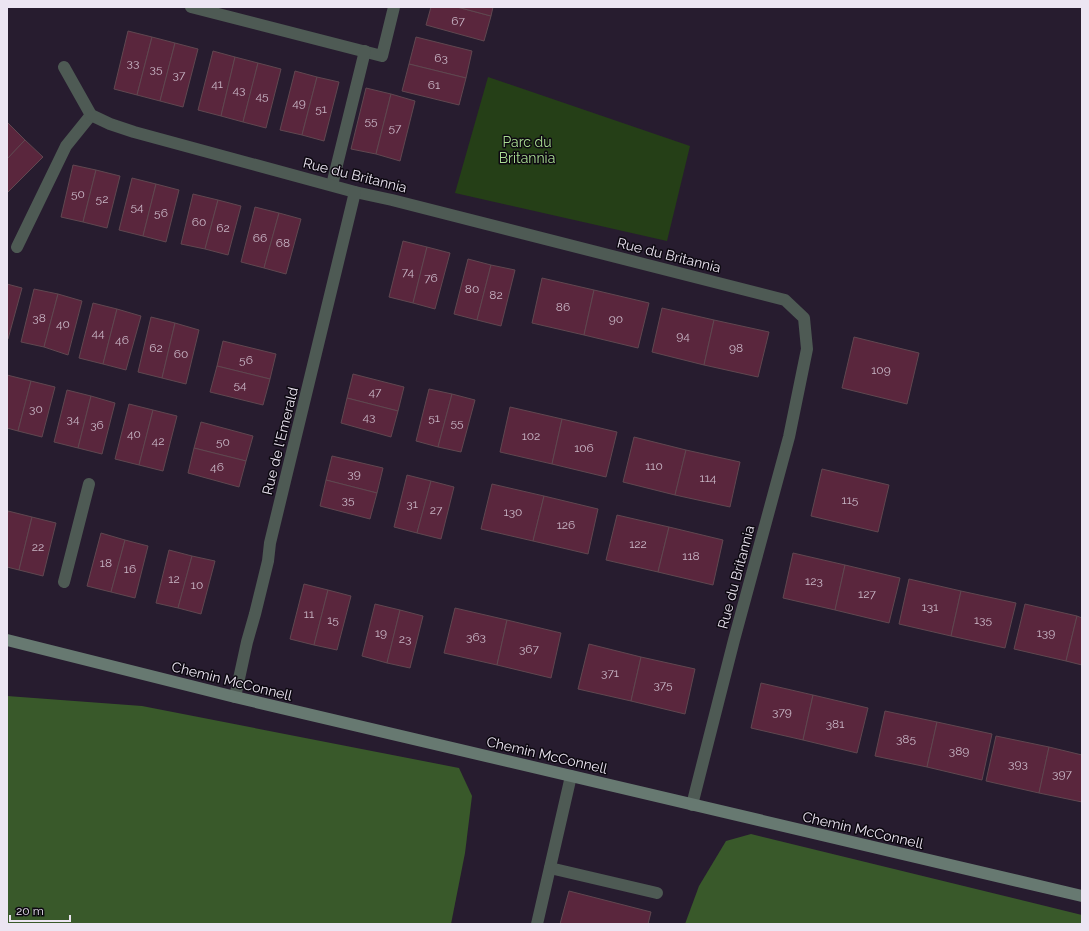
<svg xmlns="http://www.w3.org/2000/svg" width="1089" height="931" viewBox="0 0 1089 931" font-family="Raleway,sans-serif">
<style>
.green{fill:#253f17}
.forest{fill:#39592a}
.building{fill:#5a263d;stroke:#604750}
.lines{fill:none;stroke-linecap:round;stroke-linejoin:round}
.lane{stroke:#4e5a54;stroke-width:12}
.street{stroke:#4e5a54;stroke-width:12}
.secondary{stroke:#677971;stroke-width:12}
.labels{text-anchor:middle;stroke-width:3;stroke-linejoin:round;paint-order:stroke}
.number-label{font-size:12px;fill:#c8b5c5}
.park-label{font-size:14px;fill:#aadd93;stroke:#0d0911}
.street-label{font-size:14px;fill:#ece5f2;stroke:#0d0911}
</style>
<rect width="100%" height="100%" fill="#271c2f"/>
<path class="green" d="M488 77 690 146 667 241 455 193Z"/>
<g class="forest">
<path d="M7 696 142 706 459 768 472 796 465 853 451 924H7Z"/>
<path d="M751 834 1082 915V924H685L699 886 726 841Z"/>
</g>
<g class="building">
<path d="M431 7H457L491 16 484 41 426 25Z"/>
<path d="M457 7H493L491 16Z"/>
<path d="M128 31 152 37 137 95 114 89Z"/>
<path d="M152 37 175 43 160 101 137 95Z"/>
<path d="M416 37 472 51 466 78 409 64Z"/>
<path d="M175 43 198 49 183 107 160 101Z"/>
<path d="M213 51 235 57 221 116 198 110Z"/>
<path d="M235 57 258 63 243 122 221 116Z"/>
<path d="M258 63 281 69 266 128 243 122Z"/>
<path d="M409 64 466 78 459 105 402 91Z"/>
<path d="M295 71 317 77 302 135 280 130Z"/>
<path d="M317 77 339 82 324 141 302 135Z"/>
<path d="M366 88 391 94 376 154 351 149Z"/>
<path d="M391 94 415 101 400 161 376 154Z"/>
<path d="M8 123 25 140 7 159V124Z"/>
<path d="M25 140 43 157 7 193V159Z"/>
<path d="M73 165 96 170 83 222 61 217Z"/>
<path d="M96 170 120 176 107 228 83 222Z"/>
<path d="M132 178 156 184 143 236 119 230Z"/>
<path d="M156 184 179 190 166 242 143 236Z"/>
<path d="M193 194 218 200 205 249 181 244Z"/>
<path d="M218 200 241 206 228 255 205 249Z"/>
<path d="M255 207 279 213 264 268 241 262Z"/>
<path d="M279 213 301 219 286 274 264 268Z"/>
<path d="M403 241 427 247 413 303 389 297Z"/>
<path d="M427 247 450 253 435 309 413 303Z"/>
<path d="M468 259 491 265 477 320 454 314Z"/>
<path d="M491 265 515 270 501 326 477 320Z"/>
<path d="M542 278 594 290 584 335 532 323Z"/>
<path d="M7 284 22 288 8 339H7Z"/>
<path d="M34 289 58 294 44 347 21 342Z"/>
<path d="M594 290 649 303 638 348 584 335Z"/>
<path d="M58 294 82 301 68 355 44 347Z"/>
<path d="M93 303 117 309 103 364 79 358Z"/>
<path d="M662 308 714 320 704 365 652 352Z"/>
<path d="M117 309 141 316 126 370 103 364Z"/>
<path d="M151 317 175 323 162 378 138 372Z"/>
<path d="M714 320 769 332 758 377 704 365Z"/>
<path d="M175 323 199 330 186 384 162 378Z"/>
<path d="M854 337 919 353 907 404 842 388Z"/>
<path d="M223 341 276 354 270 379 217 366Z"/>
<path d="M217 366 270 379 263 405 210 392Z"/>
<path d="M353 374 404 387 398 411 347 398Z"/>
<path d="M7 375 31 381 18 431 7 428Z"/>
<path d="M31 381 55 387 42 437 18 431Z"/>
<path d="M429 389 452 394 438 447 416 441Z"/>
<path d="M67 390 91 396 78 448 54 442Z"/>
<path d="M452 394 475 400 461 452 438 447Z"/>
<path d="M91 396 115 403 102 454 78 448Z"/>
<path d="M347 398 398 411 391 437 341 423Z"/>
<path d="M129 404 153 410 139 465 115 459Z"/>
<path d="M510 407 562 419 552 464 500 452Z"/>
<path d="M153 410 177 416 163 471 139 465Z"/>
<path d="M562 419 617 432 606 477 552 464Z"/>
<path d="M201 422 253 436 246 461 194 448Z"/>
<path d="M634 437 686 450 675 495 623 482Z"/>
<path d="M194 448 246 461 239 487 188 473Z"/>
<path d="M686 450 740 462 730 507 675 495Z"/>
<path d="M332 456 383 468 377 493 326 480Z"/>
<path d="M822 469 889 485 878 532 811 516Z"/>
<path d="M407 475 431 481 417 533 394 527Z"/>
<path d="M326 480 377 493 370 519 320 506Z"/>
<path d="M431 481 454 487 441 539 417 533Z"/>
<path d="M492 484 544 496 533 541 481 529Z"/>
<path d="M544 496 598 509 588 554 533 541Z"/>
<path d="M8 511 32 517 19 570 7 567V516Z"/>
<path d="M617 515 669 527 658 572 606 560Z"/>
<path d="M32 517 56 523 43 576 19 570Z"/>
<path d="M669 527 723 540 713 585 658 572Z"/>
<path d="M101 533 125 540 111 592 87 586Z"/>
<path d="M125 540 148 546 135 598 111 592Z"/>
<path d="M169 550 192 556 178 608 156 603Z"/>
<path d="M793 553 845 565 835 610 783 598Z"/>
<path d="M192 556 215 561 201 614 178 608Z"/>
<path d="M845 565 900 578 889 623 835 610Z"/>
<path d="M909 579 961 591 951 636 899 624Z"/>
<path d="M304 584 328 590 314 645 290 639Z"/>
<path d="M328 590 351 596 337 650 314 645Z"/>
<path d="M961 591 1016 603 1005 648 951 636Z"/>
<path d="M375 604 400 610 387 663 362 656Z"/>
<path d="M1025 604 1077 616 1066 661 1014 649Z"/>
<path d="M455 608 507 620 497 665 444 653Z"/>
<path d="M400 610 423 616 410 668 387 663Z"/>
<path d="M1077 616 1082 618V665L1066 661Z"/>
<path d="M507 620 561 633 551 678 497 665Z"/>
<path d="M589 644 641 657 631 701 578 689Z"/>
<path d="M641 657 695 669 685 714 631 701Z"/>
<path d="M761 683 813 695 803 740 751 728Z"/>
<path d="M813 695 868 708 857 753 803 740Z"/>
<path d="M885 711 937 722 927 767 875 756Z"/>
<path d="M937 722 992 734 982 780 927 767Z"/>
<path d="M996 736 1049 747 1039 793 986 781Z"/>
<path d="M1049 747 1082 755V802L1039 793Z"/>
<path d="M569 891 651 912 648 924H560Z"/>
</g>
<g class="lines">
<g class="lane">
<path d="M191 7 382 56 394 7"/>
<path d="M332 185 365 51"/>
<path d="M17 247 66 146 91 115"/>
<path d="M64 582 89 484"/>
<path d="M550 868 657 893"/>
<path d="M537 924 571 776"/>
</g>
<g class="street">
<path d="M64 67 91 115 110 124 134 132 355 192 392 200 785 300 804 318 807 349 789 437 734 640 692 805"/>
<path d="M235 697 247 642 255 614 268 561 270 543 355 192"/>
</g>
<path class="secondary" d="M7 640 235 697 1082 896"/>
</g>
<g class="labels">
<g class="number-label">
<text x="458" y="25">67</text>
<text x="441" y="62">63</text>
<text x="133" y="67">33</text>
<text x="156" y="73">35</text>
<text x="179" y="79">37</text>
<text x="217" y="88">41</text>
<text x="434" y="89">61</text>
<text x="239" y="94">43</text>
<text x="262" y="100">45</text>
<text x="299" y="107">49</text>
<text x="321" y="113">51</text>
<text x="371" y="125">55</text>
<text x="395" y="132">57</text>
<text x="78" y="198">50</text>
<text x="102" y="203">52</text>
<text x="137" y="211">54</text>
<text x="161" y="217">56</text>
<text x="199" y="226">60</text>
<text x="223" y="232">62</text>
<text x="260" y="242">66</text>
<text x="283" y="247">68</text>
<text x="408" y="276">74</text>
<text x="431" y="282">76</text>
<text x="472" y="293">80</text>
<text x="496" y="299">82</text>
<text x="563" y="311">86</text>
<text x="39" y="322">38</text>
<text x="616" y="323">90</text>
<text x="63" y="328">40</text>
<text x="98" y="337">44</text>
<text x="683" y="340">94</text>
<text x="122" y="344">46</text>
<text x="156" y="352">62</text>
<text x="736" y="352">98</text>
<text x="181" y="358">60</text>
<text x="246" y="364">56</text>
<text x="881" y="374">109</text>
<text x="240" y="389">54</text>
<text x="375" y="396">47</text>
<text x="36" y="413">30</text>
<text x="369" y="421">43</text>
<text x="434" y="422">51</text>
<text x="73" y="423">34</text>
<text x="457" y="427">55</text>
<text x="97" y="429">36</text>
<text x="134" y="438">40</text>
<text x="531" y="440">102</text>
<text x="158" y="445">42</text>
<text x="223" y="446">50</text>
<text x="584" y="452">106</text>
<text x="654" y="470">110</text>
<text x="217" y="471">46</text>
<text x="354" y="478">39</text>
<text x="708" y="482">114</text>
<text x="348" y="504">35</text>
<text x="850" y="504">115</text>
<text x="412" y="508">31</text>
<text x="436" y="514">27</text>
<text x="513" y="516">130</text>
<text x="566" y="529">126</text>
<text x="638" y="548">122</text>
<text x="38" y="551">22</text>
<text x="691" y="560">118</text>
<text x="106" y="567">18</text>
<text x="130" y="573">16</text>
<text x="174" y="583">12</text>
<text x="814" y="585">123</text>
<text x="197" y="589">10</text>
<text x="867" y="598">127</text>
<text x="930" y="611">131</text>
<text x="309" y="618">11</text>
<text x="333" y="624">15</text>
<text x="983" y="624">135</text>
<text x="381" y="637">19</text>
<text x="1046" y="637">139</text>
<text x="476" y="641">363</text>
<text x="405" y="643">23</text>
<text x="529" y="653">367</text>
<text x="610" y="677">371</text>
<text x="663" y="689">375</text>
<text x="782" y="716">379</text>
<text x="835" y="728">381</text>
<text x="906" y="743">385</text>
<text x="959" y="755">389</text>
<text x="1018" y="768">393</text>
<text x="1062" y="778">397</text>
</g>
<g class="park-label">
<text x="527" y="147">Parc du<tspan x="527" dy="16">Britannia</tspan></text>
</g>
<g class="street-label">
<text transform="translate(355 175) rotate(14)" y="5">Rue du Britannia</text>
<text transform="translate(669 255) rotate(14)" y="5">Rue du Britannia</text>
<text transform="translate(280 441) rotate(-76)" y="5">Rue de l'Emerald</text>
<text transform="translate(736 577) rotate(-75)" y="5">Rue du Britannia</text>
<text transform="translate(232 681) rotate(14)" y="5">Chemin McConnell</text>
<text transform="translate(547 755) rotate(13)" y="5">Chemin McConnell</text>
<text transform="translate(863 830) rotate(13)" y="5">Chemin McConnell</text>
</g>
</g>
<rect width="1089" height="931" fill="none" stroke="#ece5f2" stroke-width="16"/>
<path d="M10 915v6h60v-6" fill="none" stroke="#ece5f2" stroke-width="2"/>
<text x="16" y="915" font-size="12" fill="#ece5f2" stroke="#0d0911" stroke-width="3" paint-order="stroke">20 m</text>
</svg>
